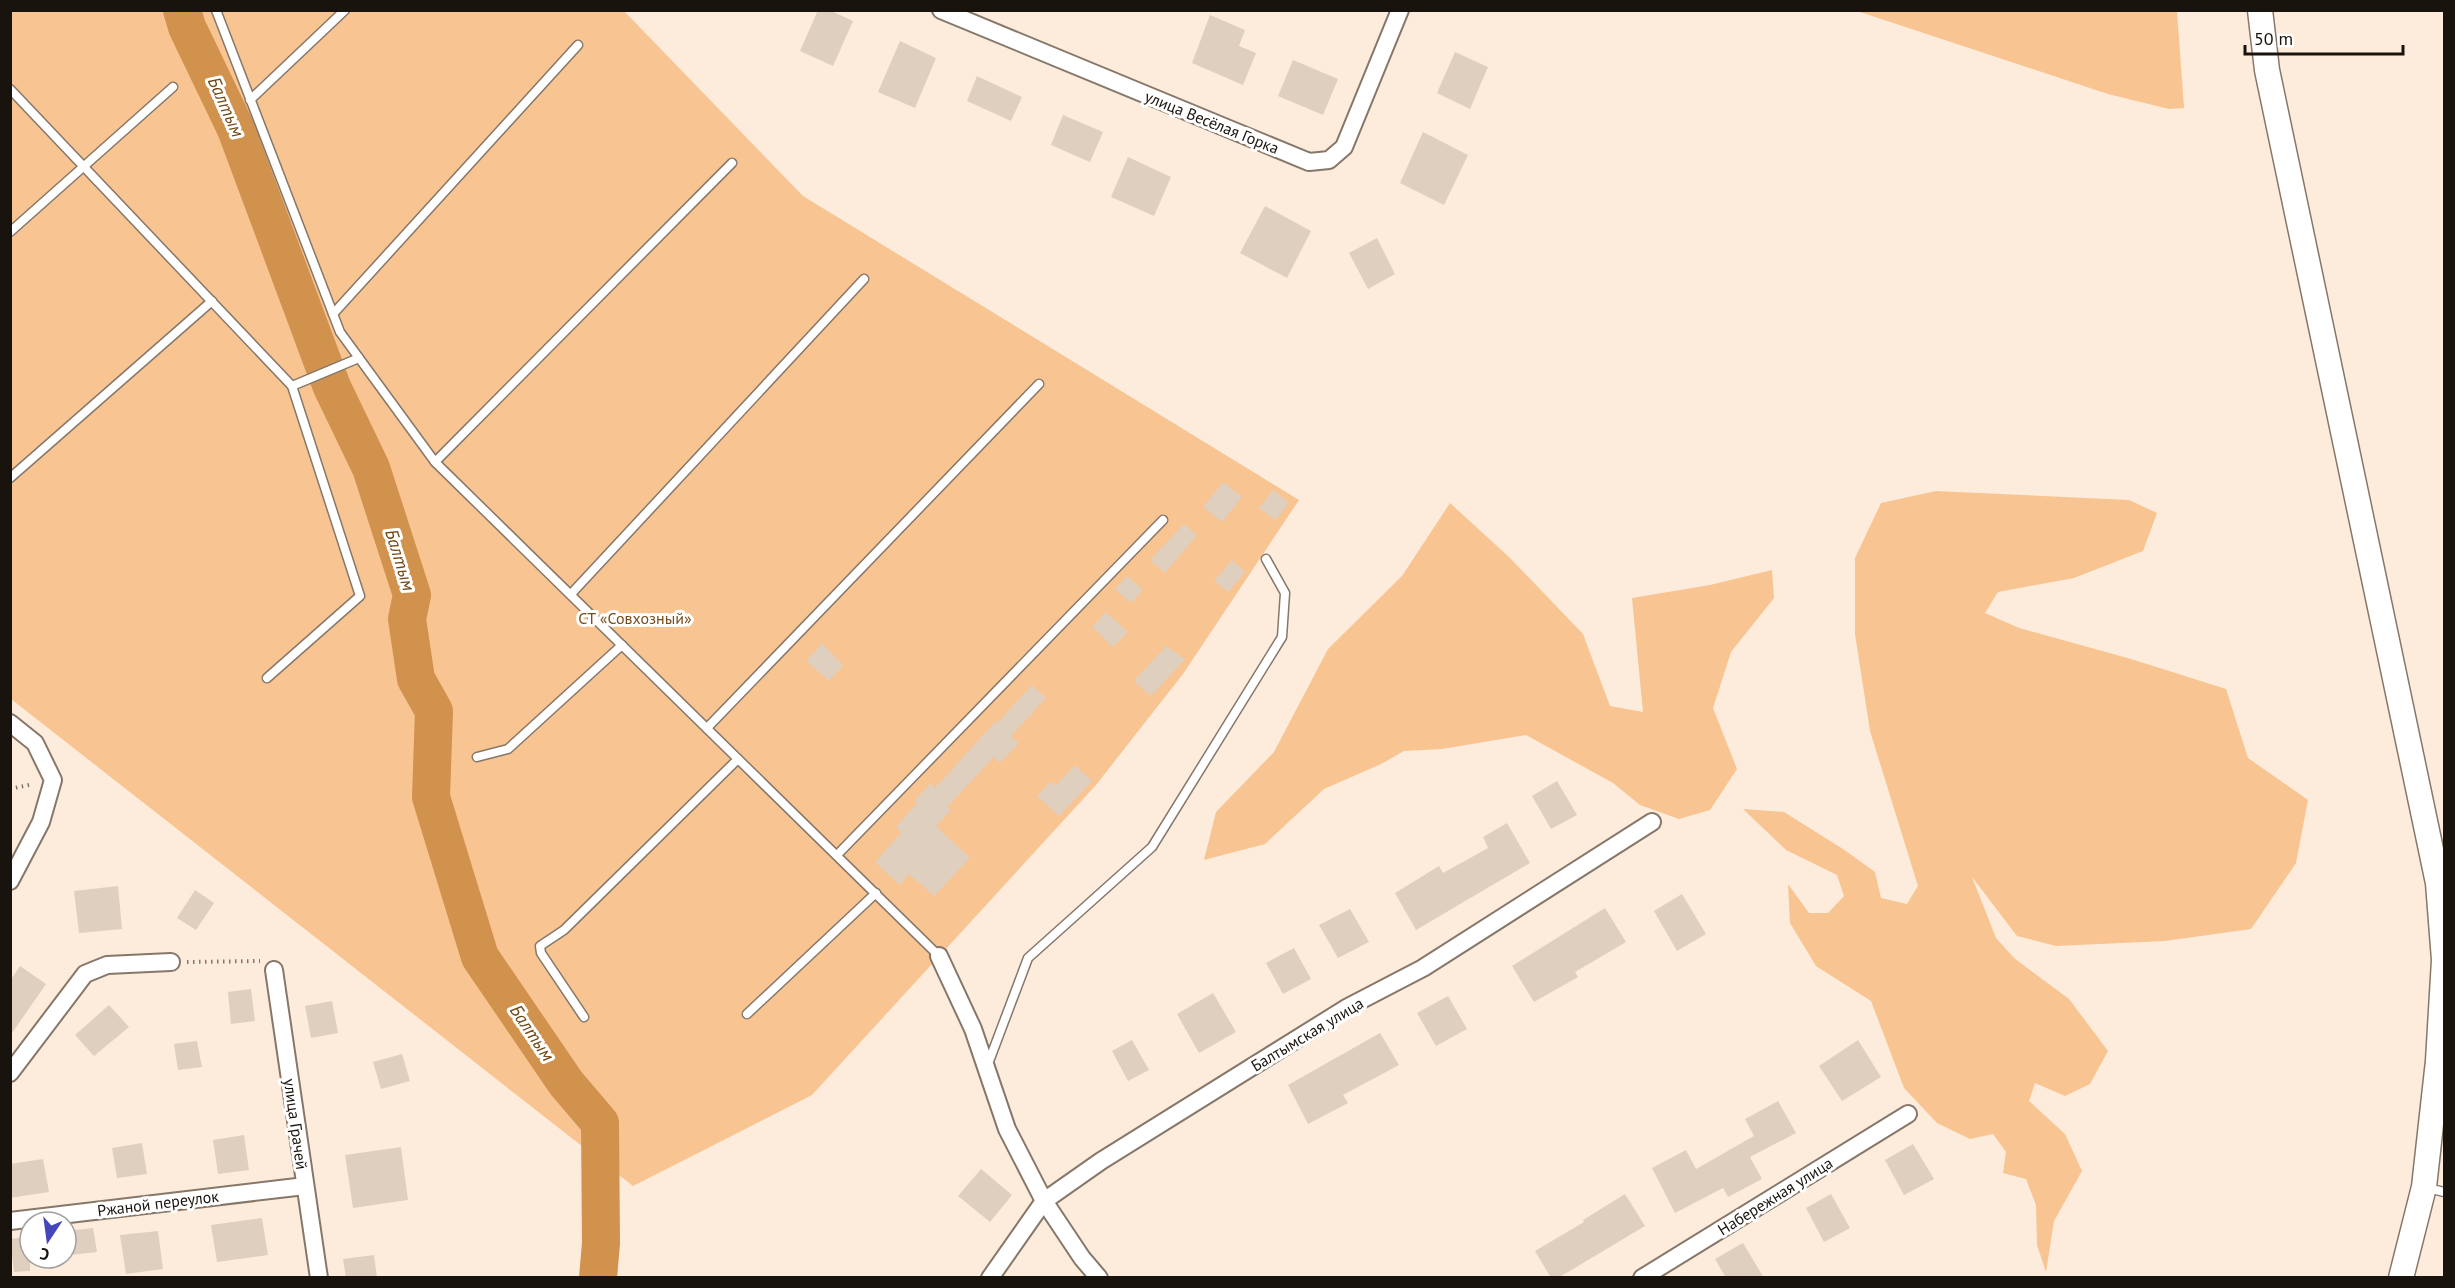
<svg xmlns="http://www.w3.org/2000/svg" width="2455" height="1288" viewBox="0 0 2455 1288" font-family="'PT Sans',sans-serif">
<style>
.green{fill:#f8c491}
.lines{fill:none;stroke-linecap:round;stroke-linejoin:round}
.river{stroke:#d1924e;stroke-width:38}
.building{fill:#dfcfbf}
.lane-casing{stroke:#867769;stroke-width:11}
.street-casing{stroke:#867769;stroke-width:20}
.secondary-casing{stroke:#867769;stroke-width:27}
.path{stroke:#83786e;stroke-width:4;stroke-dasharray:1.5 4.5;stroke-linecap:butt}
.lane{stroke:#fff;stroke-width:8}
.street{stroke:#fff;stroke-width:16}
.secondary{stroke:#fff;stroke-width:24}
.labels{text-anchor:middle;stroke-width:6;stroke-linejoin:round;paint-order:stroke}
.street-label{font-size:16px;fill:#19130e;stroke:#fff}
.park-label{font-size:16px;fill:#774c1a;stroke:#fff}
.water-label{font-size:18px;font-style:italic;fill:#724714;stroke:#fff}
</style>
<rect width="100%" height="100%" fill="#fdecdc"/>
<g class="green">
<path d="M10 11H624L803 196 1299 500 1183 674 1096 785 812 1095 633 1186 11 699Z"/>
<path d="M1857 11H2177L2184 108 2169 109 2108 94Z"/>
<path d="M1936 491 2129 500 2157 513 2143 551 2074 578 1998 592 1985 613 2019 628 2131 659 2226 689 2248 758 2308 800 2296 863 2251 929 2165 941 2056 946 2017 936 1972 877 1996 938 2014 958 2069 999 2108 1051 2090 1084 2065 1096 2035 1083 2029 1101 2065 1134 2082 1171 2054 1221 2046 1272 2037 1245 2036 1205 2026 1179 2003 1173 2006 1152 1993 1134 1970 1139 1937 1123 1904 1088 1871 1001 1816 966 1790 923 1788 884 1809 913H1828L1844 896 1837 875 1786 850 1743 809 1784 812 1843 849 1875 872 1881 898 1907 904 1918 886 1870 731 1855 634V558L1881 503Z"/>
<path d="M1450 503 1509 557 1583 634 1610 706 1643 712 1632 598 1710 585 1772 570 1774 598 1731 652 1713 708 1737 769 1710 810 1679 819 1640 805 1613 783 1526 735 1442 749 1404 751 1381 764 1324 789 1265 844 1204 860 1216 812 1274 752 1328 649 1402 576Z"/>
</g>
<g class="lines">
<path class="river" d="M182 10 187 27 236 129 332 387 371 468 412 595 407 619 416 679 434 711 431 797 480 957 566 1083 600 1123 601 1243 598 1278"/>
</g>
<g class="building">
<path d="M818 10H829L853 21 833 66 800 51Z"/>
<path d="M1210 15 1245 30 1239 46 1256 53 1243 85 1192 63Z"/>
<path d="M900 41 936 58 915 108 878 92Z"/>
<path d="M1455 52 1488 67 1470 109 1437 93Z"/>
<path d="M1293 60 1338 79 1323 115 1278 96Z"/>
<path d="M977 76 1022 97 1011 121 967 101Z"/>
<path d="M1063 115 1103 132 1090 162 1051 145Z"/>
<path d="M1423 132 1468 155 1444 205 1400 183Z"/>
<path d="M1128 157 1171 177 1154 216 1111 197Z"/>
<path d="M1265 206 1311 231 1287 278 1240 253Z"/>
<path d="M1377 238 1395 274 1368 289 1349 253Z"/>
<path d="M1223 482 1242 497 1222 522 1203 507Z"/>
<path d="M1273 490 1289 503 1275 520 1259 508Z"/>
<path d="M1184 524 1197 535 1165 573 1150 560Z"/>
<path d="M1232 560 1245 572 1228 592 1214 581Z"/>
<path d="M1127 576 1143 590 1131 603 1115 589Z"/>
<path d="M1106 612 1128 632 1113 647 1092 627Z"/>
<path d="M822 643 843 666 829 681 806 661Z"/>
<path d="M1166 646 1185 659 1151 696 1134 681Z"/>
<path d="M1032 685 1046 698 1011 736 1019 743 1000 763 994 757 947 807 951 810 936 826 970 858 934 896 909 874 900 885 875 862 902 832 896 827 917 803 915 800 931 783 935 788 995 722 997 723Z"/>
<path d="M1075 765 1092 781 1059 816 1037 796 1051 781 1055 786Z"/>
<path d="M1557 781 1577 815 1551 829 1532 796Z"/>
<path d="M1507 823 1530 863 1416 930 1395 893 1439 866 1443 873 1488 848 1483 837Z"/>
<path d="M118 886 122 929 79 933 74 891Z"/>
<path d="M195 890 214 903 196 930 177 918Z"/>
<path d="M1682 894 1706 934 1677 951 1654 911Z"/>
<path d="M1605 908 1626 942 1575 972 1578 977 1534 1002 1512 966Z"/>
<path d="M1350 909 1369 942 1338 958 1319 925Z"/>
<path d="M1294 948 1311 979 1283 994 1266 963Z"/>
<path d="M20 966 46 984 10 1036V981Z"/>
<path d="M251 989 255 1021 231 1024 228 992Z"/>
<path d="M1213 993 1236 1032 1199 1053 1177 1014Z"/>
<path d="M1448 996 1467 1029 1436 1046 1417 1013Z"/>
<path d="M332 1001 338 1033 311 1038 305 1006Z"/>
<path d="M109 1005 129 1027 94 1056 75 1035Z"/>
<path d="M1380 1033 1399 1065 1343 1095 1348 1103 1308 1124 1288 1085Z"/>
<path d="M1132 1040 1149 1070 1128 1081 1112 1051Z"/>
<path d="M1858 1040 1881 1077 1842 1101 1819 1066Z"/>
<path d="M197 1041 202 1067 178 1070 174 1044Z"/>
<path d="M402 1054 410 1081 381 1089 373 1062Z"/>
<path d="M1778 1101 1796 1133 1750 1157 1762 1179 1728 1197 1723 1188 1675 1213 1652 1168 1686 1150 1696 1169 1754 1136 1745 1119Z"/>
<path d="M244 1135 249 1170 218 1174 213 1140Z"/>
<path d="M142 1143 147 1174 117 1178 112 1148Z"/>
<path d="M1913 1144 1934 1179 1904 1195 1885 1160Z"/>
<path d="M401 1147 408 1200 353 1208 345 1155Z"/>
<path d="M43 1159 49 1192 10 1198V1164Z"/>
<path d="M981 1169 1012 1195 990 1222 958 1196Z"/>
<path d="M1625 1194 1645 1226 1558 1278H1551L1535 1251 1584 1222 1583 1220Z"/>
<path d="M1831 1194 1850 1228 1824 1242 1806 1208Z"/>
<path d="M262 1218 268 1255 217 1262 211 1225Z"/>
<path d="M93 1228 97 1252 70 1255 67 1231Z"/>
<path d="M158 1231 163 1269 126 1274 120 1235Z"/>
<path d="M30 1237V1271L14 1272 10 1239Z"/>
<path d="M1743 1243 1764 1278H1726L1715 1259Z"/>
<path d="M374 1255 377 1278H346L343 1259Z"/>
</g>
<g class="lines">
<g class="lane-casing">
<g id="lane">
<path d="M216 10 340 332 435 462 939 956"/>
<path d="M10 89 292 386 360 596 267 678"/>
<path d="M250 100 345 10"/>
<path d="M10 232 173 87"/>
<path d="M333 314 578 45"/>
<path d="M292 386 359 358"/>
<path d="M435 462 732 163"/>
<path d="M10 478 212 301"/>
<path d="M571 594 864 279"/>
<path d="M707 728 1039 384"/>
<path d="M477 757 508 749 622 645"/>
<path d="M837 855 1163 520"/>
<path d="M747 1014 876 893"/>
<path d="M584 1017 541 953 540 946 564 930 738 759"/>
<path d="M988 1064 1028 958 1152 847 1282 637 1285 593 1266 559"/>
<path d="M2424 1187 2444 1192"/>
</g>
</g>
<g class="street-casing">
<g id="street">
<path d="M941 10 1309 162 1329 160 1344 147 1400 10"/>
<path d="M10 723 35 743 53 780 41 822 10 881"/>
<path d="M939 956 973 1029 1007 1129 1044 1201 1082 1258 1099 1278"/>
<path d="M274 970 319 1278"/>
<path d="M10 1073 85 974 107 965 171 962"/>
<path d="M10 1221 305 1186"/>
<path d="M990 1278 1044 1201 1101 1161 1348 1007 1423 968 1652 822"/>
<path d="M1642 1278 1908 1114"/>
</g>
</g>
<g class="secondary-casing">
<path id="secondary" d="M2260 10 2267 70 2438 883 2444 960 2438 1061 2424 1187 2401 1278"/>
</g>
<g class="path">
<path d="M10 789 33 784"/>
<path d="M187 962 260 961"/>
</g>
<use href="#lane" class="lane"/>
<use href="#street" class="street"/>
<use href="#secondary" class="secondary"/>
</g>
<g class="labels">
<g class="street-label">
<text transform="translate(1212 122) rotate(22)" y="6">улица Весёлая Горка</text>
<text transform="translate(1307 1034) rotate(-31)" y="6">Балтымская улица</text>
<text transform="translate(296 1124) rotate(82)" y="6">улица Грачей</text>
<text transform="translate(1775 1196) rotate(-32)" y="6">Набережная улица</text>
<text transform="translate(158 1203) rotate(-7)" y="6">Ржаной переулок</text>
</g>
<g class="park-label">
<text x="635" y="624">СТ «Совхозный»</text>
</g>
<g class="water-label">
<text transform="translate(226 107) rotate(66)" y="6">Балтым</text>
<text transform="translate(400 560) rotate(73)" y="6">Балтым</text>
<text transform="translate(532 1033) rotate(56)" y="6">Балтым</text>
</g>
</g>
<rect width="2455" height="1288" fill="none" stroke="#19130e" stroke-width="24"/>
<g transform="translate(48 1240) rotate(193)"><circle r="28" fill="#ffffff" stroke="#a3a19f" stroke-width="1.5"/>
<path d="M0-4.5L10 22L0 15L-10 22Z" fill="#4446bc"/>
<text y="-9" font-size="16" font-weight="bold" text-anchor="middle" fill="#19130e">С</text>
</g>
<path d="M2245 45v9h158v-9" fill="none" stroke="#19130e" stroke-width="3"/>
<text x="2254" y="45" font-size="18" fill="#19130e" stroke="#ffffff" stroke-width="4.5" paint-order="stroke">50 m</text>
</svg>
